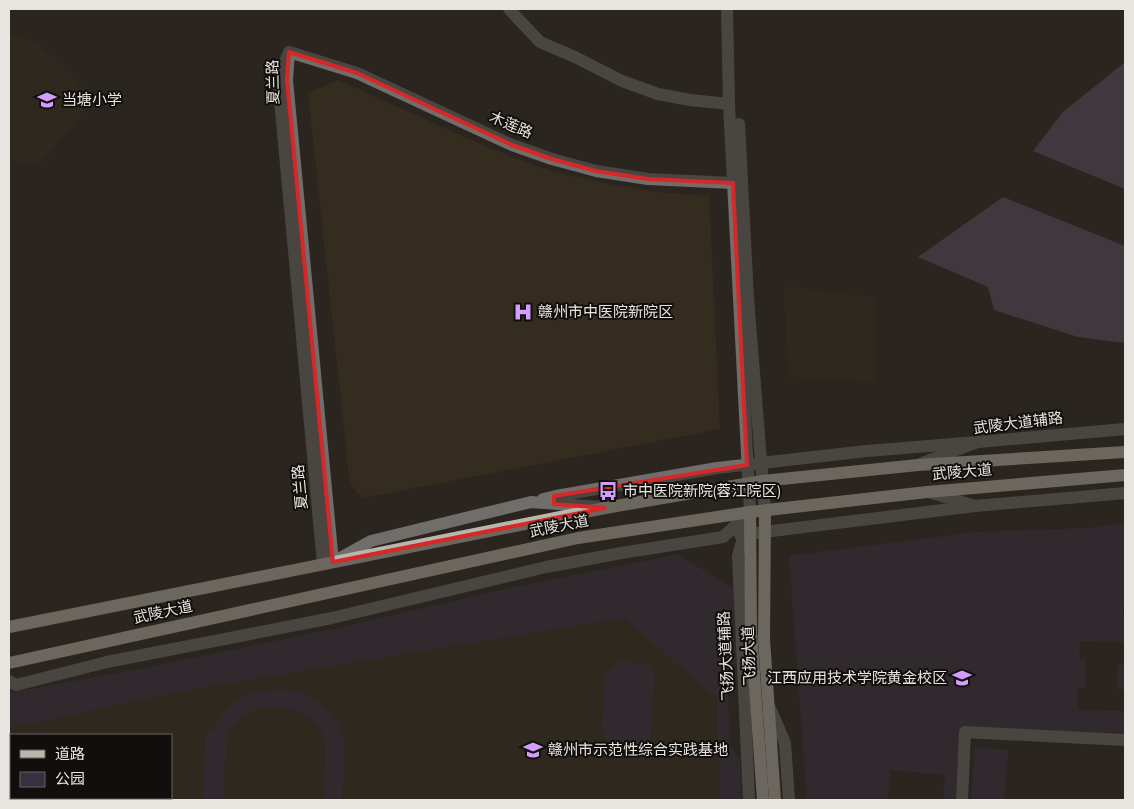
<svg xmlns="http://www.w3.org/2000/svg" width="1134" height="809" viewBox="0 0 1134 809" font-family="'PT Sans Narrow','Noto Sans SC',sans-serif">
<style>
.built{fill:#342c1f;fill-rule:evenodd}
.green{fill:#382f40}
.forest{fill:#5b4e66}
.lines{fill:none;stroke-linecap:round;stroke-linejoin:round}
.minor{stroke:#706d6a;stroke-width:12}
.major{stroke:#bab5ad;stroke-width:12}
.marked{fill:none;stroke:#d62828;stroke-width:4;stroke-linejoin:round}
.labels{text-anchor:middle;stroke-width:4;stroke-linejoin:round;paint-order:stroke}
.street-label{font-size:15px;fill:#e8e4e0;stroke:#110f0c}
.poi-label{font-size:15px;fill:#e8e4e0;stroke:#110f0c;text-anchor:start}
</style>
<rect width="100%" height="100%" fill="#2a261f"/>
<g class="built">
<path d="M9 33 35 42 66 69 84 91 87 109 39 164 9 161Z"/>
<path d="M338 80 494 150 554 172 608 184 659 192 709 196 720 429 363 498 350 485 308 93Z"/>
<path d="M784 286 877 298 875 382 788 377Z"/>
<path d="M624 618 717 699 720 800H9V728L200 688ZM11 735H171V798H11Z"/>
</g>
<g class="green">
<path d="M1125 523V596H1124L1123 618H1125V642L1080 641 1079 660H1086L1085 688H1078V708L1083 710 1125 711V733L961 728 955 800H943L945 775 891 770 888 800H807L789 556 976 532 1087 528Z"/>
<path d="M678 554 733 589 737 663 727 677 730 746 740 759 741 800H720L717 699 624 618 200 688 9 728V693L145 668 346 626 501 590Z"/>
<path d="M623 662C637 663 653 661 655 678L650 741 648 746 641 747 613 745 605 739 601 730 605 678 609 668 616 663Z"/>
<path d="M1118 664 1125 665V690L1117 689Z"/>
<path d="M279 689C310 691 339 709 344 741 345 748 344 754 344 761 343 774 343 787 342 800H324L326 746C319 697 237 693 226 742L224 800H203L206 731H212C225 701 249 692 279 689Z"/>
<path d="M975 747 1008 750 1004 800H971Z"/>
</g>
<g class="forest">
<path d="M1125 62V189L1033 151 1063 112Z"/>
<path d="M1003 197 1125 246V343L1078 337 994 310 988 287 918 257Z"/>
</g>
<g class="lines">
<g class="minor">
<path d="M509 9 540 42 575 57 622 81 658 94 690 100 729 104"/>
<path d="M727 9 729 104 750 512 738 556 749 800"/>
<path d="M289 52 357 73 512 145 552 159 596 171 648 179 733 183"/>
<path d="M739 124 748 298 765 511"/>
<path d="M922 463 978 442 1125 429"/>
<path d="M929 492 975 506 1125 493"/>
<path d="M543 499 556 496 717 468 867 451 978 442"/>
<path d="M740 535 975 506"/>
<path d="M323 564 278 78 289 52 287 80 333 562 371 541 531 502 600 507"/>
<path d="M9 681 16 685 107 662 332 618 546 567 621 553 723 537 750 512"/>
<path d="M769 706 785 743 789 800"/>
<path d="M962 800 965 732 1125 740"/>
</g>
<g class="major">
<path d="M765 511 764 639 775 800"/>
<path d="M750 512 751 631 763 800"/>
<path d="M9 627 605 508 762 481 918 465 1125 452"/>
<path d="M9 663 578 538 750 512 927 492 1125 475"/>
</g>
</g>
<path d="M0 0H1134V809H0ZM289 52 357 73 512 145 552 159 596 171 648 179 733 183 747 465 554 496V504L605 508 333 562 287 80Z" fill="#2a261f" fill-opacity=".55" fill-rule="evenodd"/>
<path class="marked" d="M289 52 357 73 512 145 552 159 596 171 648 179 733 183 747 465 554 496V504L605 508 333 562 287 80Z"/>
<defs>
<g id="school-bare" transform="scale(1.5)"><path d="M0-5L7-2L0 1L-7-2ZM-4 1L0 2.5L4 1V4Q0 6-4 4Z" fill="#d29dfd" stroke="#110f0c" stroke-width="2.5" paint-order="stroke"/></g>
<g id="hospital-bare" transform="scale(1.5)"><path d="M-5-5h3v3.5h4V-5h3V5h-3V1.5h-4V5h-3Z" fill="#d29dfd" stroke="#110f0c" stroke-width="2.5" paint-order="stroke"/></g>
<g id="bus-bare" transform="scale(1.5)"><path d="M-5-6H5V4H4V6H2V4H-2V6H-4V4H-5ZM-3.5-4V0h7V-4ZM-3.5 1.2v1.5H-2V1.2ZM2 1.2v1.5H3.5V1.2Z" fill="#d29dfd" stroke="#110f0c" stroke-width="2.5" paint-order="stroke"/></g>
<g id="university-bare" transform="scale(1.5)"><path d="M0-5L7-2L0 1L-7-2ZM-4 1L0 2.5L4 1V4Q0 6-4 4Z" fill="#d29dfd" stroke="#110f0c" stroke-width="2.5" paint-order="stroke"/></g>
</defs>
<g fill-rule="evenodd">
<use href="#school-bare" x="47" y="100"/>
<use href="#hospital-bare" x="523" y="312"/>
<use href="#bus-bare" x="608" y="491"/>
<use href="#university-bare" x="962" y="678"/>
<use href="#school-bare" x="533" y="750"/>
</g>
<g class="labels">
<g class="street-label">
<text transform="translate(273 82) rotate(-91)" y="5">夏兰路</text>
<text transform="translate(511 125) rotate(23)" y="5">木莲路</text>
<text transform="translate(1018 423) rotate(-7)" y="5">武陵大道辅路</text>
<text transform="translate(962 472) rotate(-5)" y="5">武陵大道</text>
<text transform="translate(300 487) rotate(-95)" y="5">夏兰路</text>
<text transform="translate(559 526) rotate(-11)" y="5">武陵大道</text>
<text transform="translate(163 612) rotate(-12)" y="5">武陵大道</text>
<text transform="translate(726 656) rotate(-93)" y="5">飞扬大道辅路</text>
<text transform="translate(749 656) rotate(-92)" y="5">飞扬大道</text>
</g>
<g class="poi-label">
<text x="62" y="105">当塘小学</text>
<text x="538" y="317">赣州市中医院新院区</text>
<text x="623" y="496">市中医院新院(蓉江院区)</text>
<text x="947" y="683" text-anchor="end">江西应用技术学院黄金校区</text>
<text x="548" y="755">赣州市示范性综合实践基地</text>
</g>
</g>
<rect width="1134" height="809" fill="none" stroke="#e8e4e0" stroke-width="20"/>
<rect x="10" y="734" width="162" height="65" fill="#110f0c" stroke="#676461"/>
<rect x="20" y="750" width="25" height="8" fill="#bab5ad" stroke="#676461"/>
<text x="55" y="759" font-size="15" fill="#e8e4e0">道路</text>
<rect x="20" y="772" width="25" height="15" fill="#382f40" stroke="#676461"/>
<text x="55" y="784" font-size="15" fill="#e8e4e0">公园</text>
</svg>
